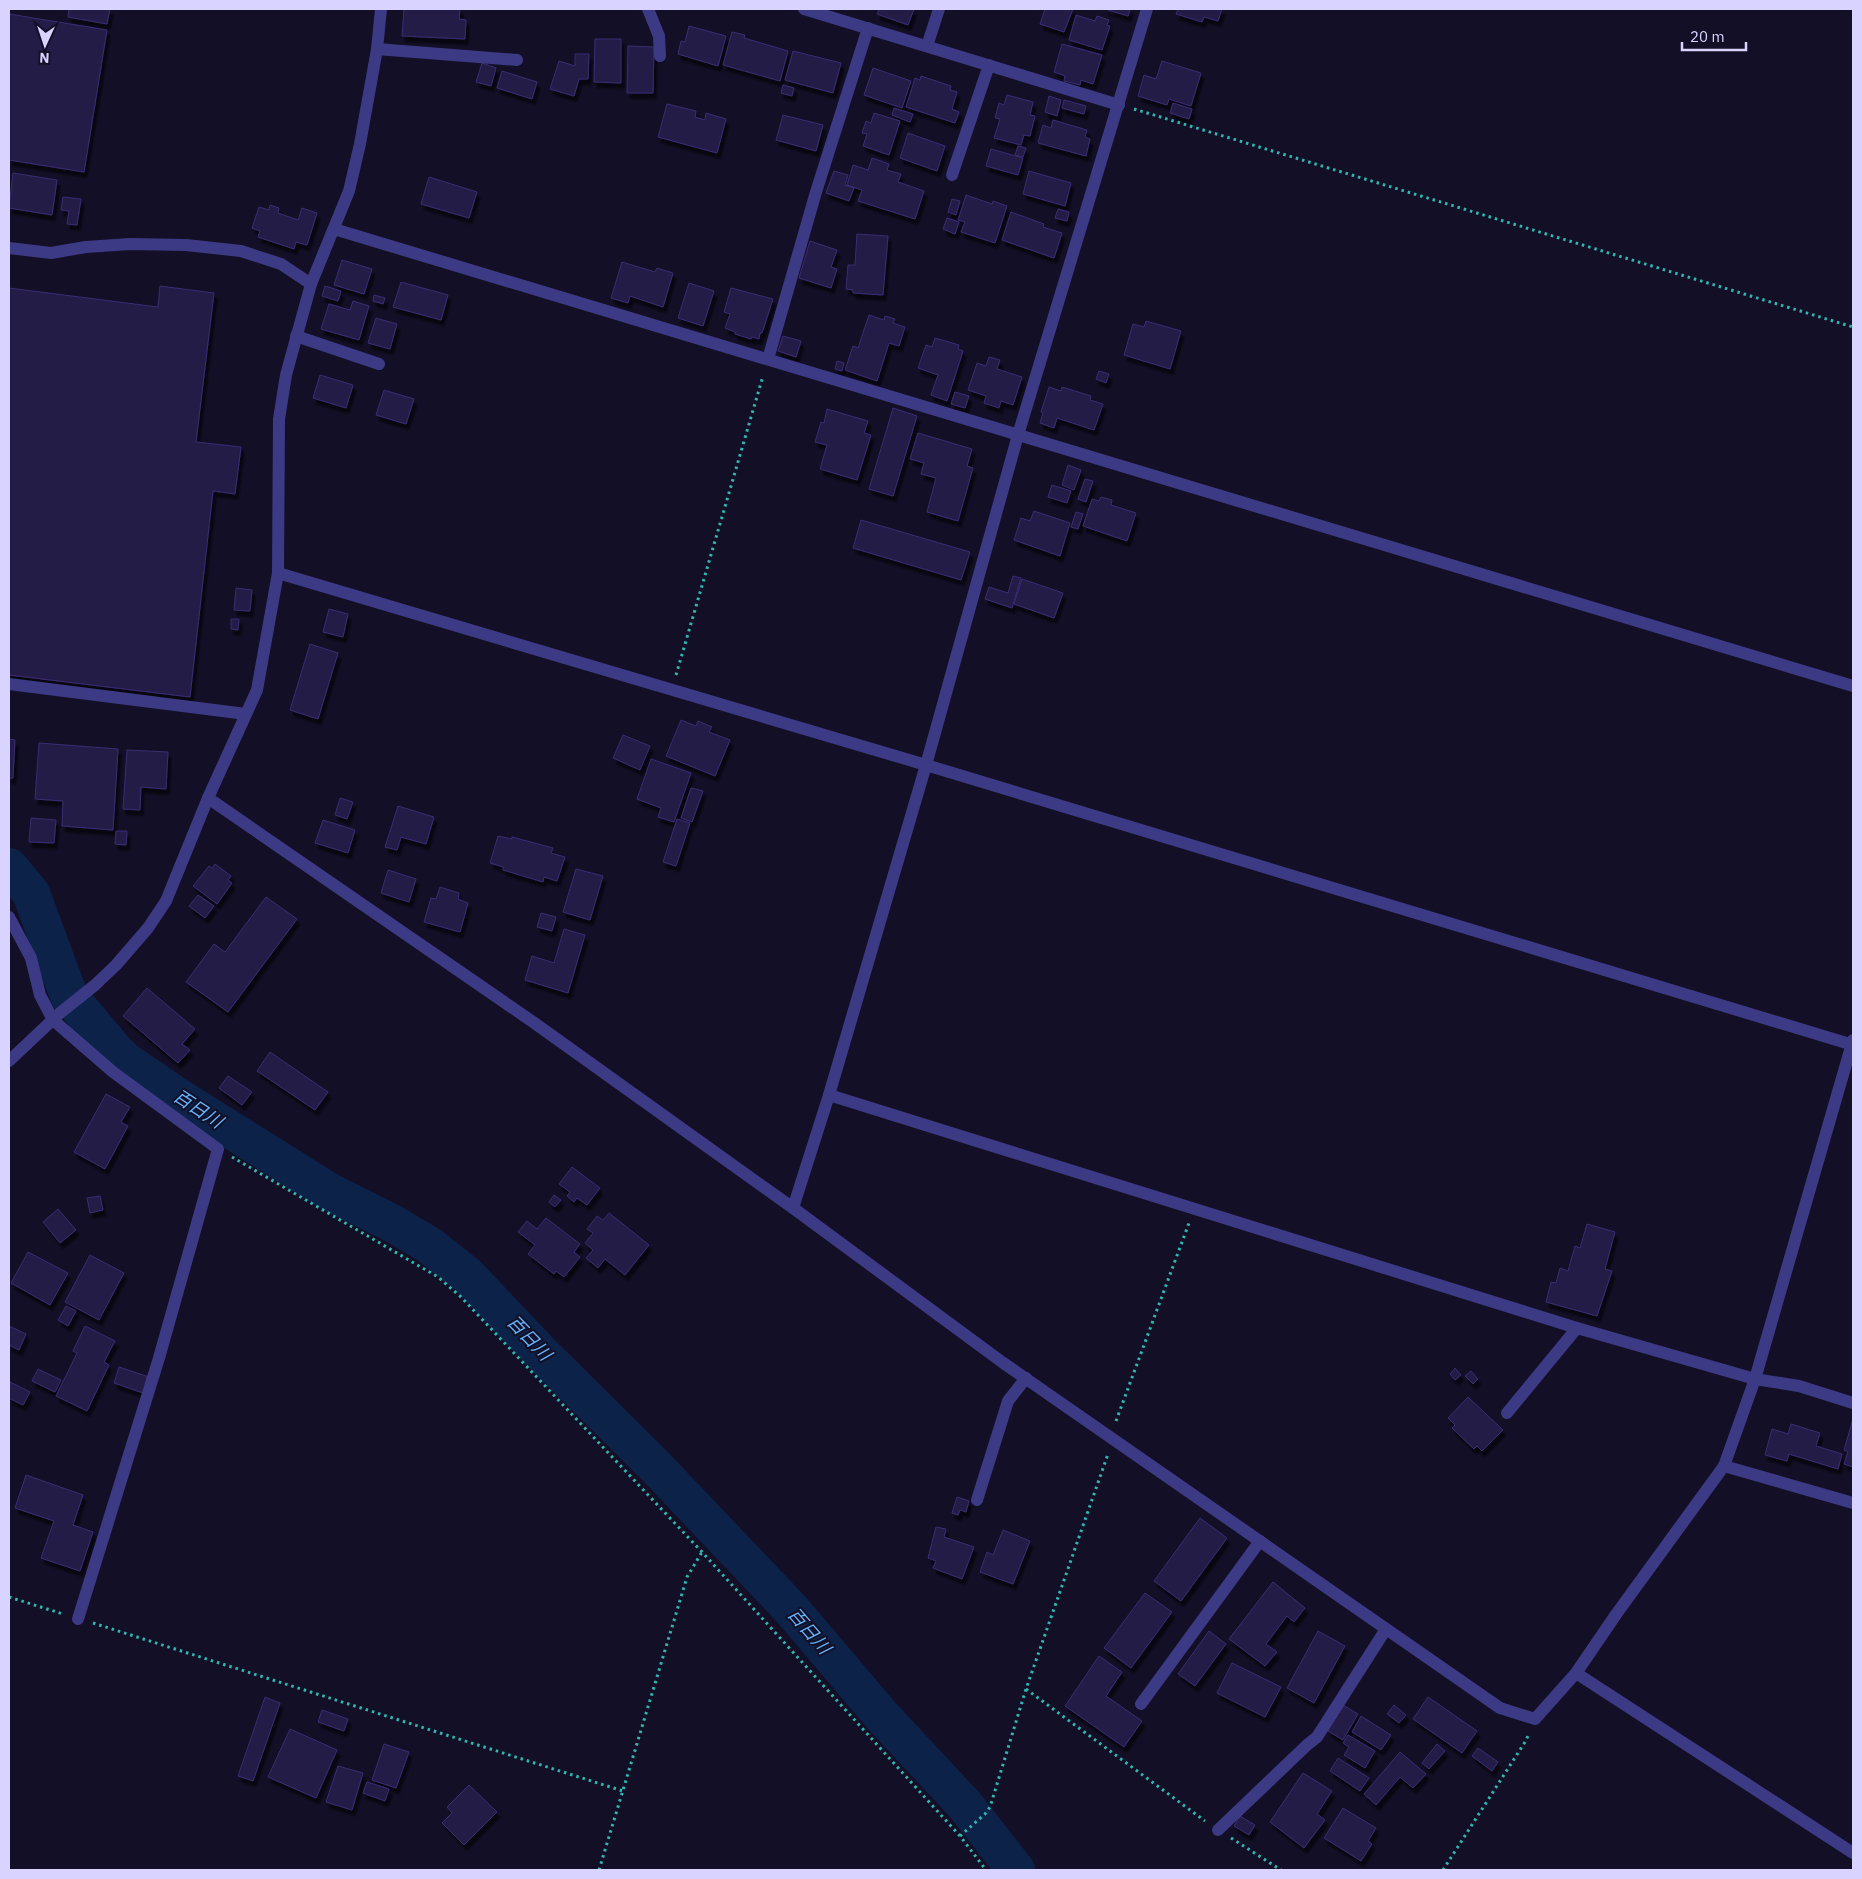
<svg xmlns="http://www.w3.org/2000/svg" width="1862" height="1879" viewBox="0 0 1862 1879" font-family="'IBM Plex Sans','Noto Sans JP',sans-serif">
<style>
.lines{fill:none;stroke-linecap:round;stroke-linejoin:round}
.river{stroke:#0c2248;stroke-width:38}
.building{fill:#241b47;stroke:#3b2d73;filter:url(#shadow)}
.path{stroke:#2fb8b0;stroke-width:3;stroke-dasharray:2.5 4;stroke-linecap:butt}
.minor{stroke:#3d3a85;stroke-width:12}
.labels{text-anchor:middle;stroke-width:4;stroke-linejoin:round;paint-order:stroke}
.water-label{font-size:18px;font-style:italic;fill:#62b6ff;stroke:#130f26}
</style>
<defs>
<filter id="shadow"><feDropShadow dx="3" dy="5.5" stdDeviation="1" flood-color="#0009"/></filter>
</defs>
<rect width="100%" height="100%" fill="#130f26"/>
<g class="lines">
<path class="river" d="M9 867 31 893 69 996 116 1052 127 1062 177 1096 330 1192 392 1223 429 1245 467 1275 542 1354 656 1467 791 1609 881 1715 964 1804 1016 1870"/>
</g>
<g class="building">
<path d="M69 9H110L107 24 68 17Z"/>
<path d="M404 9H460L459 19 466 20 465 39 402 36Z"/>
<path d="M879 9H914L908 25 877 14Z"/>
<path d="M1045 9H1073L1064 32 1040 24Z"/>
<path d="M1105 9H1130L1128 16Z"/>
<path d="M1176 9H1222L1218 21 1204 17 1202 22 1176 14 1178 9Z"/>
<path d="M9 14 107 30 84 172 9 160Z"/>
<path d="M1076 15 1095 21 1097 16 1109 20 1107 25 1110 26 1102 50 1069 40Z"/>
<path d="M689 26 726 36 718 66 678 54 681 41 685 42Z"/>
<path d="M732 32 745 35 744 38 788 51 780 81 723 65Z"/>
<path d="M595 39H621V83L594 82Z"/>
<path d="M1062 44 1102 55 1093 84 1081 80 1080 85 1064 81 1065 76 1054 72Z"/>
<path d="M628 46 654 47 653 93H627Z"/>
<path d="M793 51 841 63 833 93 785 80Z"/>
<path d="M575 54H589L588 79H579L574 96 550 89 559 61 575 66Z"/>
<path d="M1162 61 1201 73 1191 106 1169 99 1167 105 1138 96 1144 75 1156 79Z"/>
<path d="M482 63 496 68 491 86 476 82Z"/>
<path d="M873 68 911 81 902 108 864 95Z"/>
<path d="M502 71 537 82 532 99 497 88Z"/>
<path d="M921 76 951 86 950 90 957 92 952 109 959 112 955 123 906 107 915 78 920 80Z"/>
<path d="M783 85 794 88 792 96 781 93Z"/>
<path d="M1007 95 1033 102 1030 115 1035 116 1030 136 1024 135 1021 145 994 138 1000 119 995 118 999 103 1004 105Z"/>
<path d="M1049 96 1061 100 1057 116 1045 112Z"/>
<path d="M1064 100 1086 106 1084 114 1062 108Z"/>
<path d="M1173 103 1192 109 1189 119 1170 113Z"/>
<path d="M667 104 696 111 695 117 705 120 706 113 726 119 717 153 658 137Z"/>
<path d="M894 108 913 114 910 122 892 115Z"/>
<path d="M874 113 900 121 889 155 863 146 867 134 862 133 866 121 871 123Z"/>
<path d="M783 115 823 125 816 151 776 140Z"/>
<path d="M1053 120 1087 130 1085 137 1090 139 1086 156 1038 143 1043 125 1051 128Z"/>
<path d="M908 133 945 146 937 171 900 158Z"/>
<path d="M1018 146 1026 148 1023 157 1015 155Z"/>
<path d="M991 149 1023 158 1018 175 986 166Z"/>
<path d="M872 158 889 164 887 170 901 174 898 182 924 191 915 219 858 201 862 190 847 185 853 165 868 170Z"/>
<path d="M834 171 848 175 845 185 854 188 849 201 826 193Z"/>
<path d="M1029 171 1071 183 1065 206 1023 194Z"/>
<path d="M13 173 57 180 52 215 9 208Z"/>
<path d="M429 177 477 192 469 218 421 204Z"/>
<path d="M966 195 992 204 993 201 1007 206 995 243 961 232 965 222 958 220Z"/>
<path d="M63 197 81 199 77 225 67 224 69 211 61 210Z"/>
<path d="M952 199 960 201 956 215 948 212Z"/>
<path d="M270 205 279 208 278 213 298 220 302 208 317 213 307 245 296 242 294 249 258 237 260 231 252 228 259 207 269 210Z"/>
<path d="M1058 209 1069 212 1067 221 1055 218Z"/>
<path d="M1011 212 1044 224 1043 227 1062 233 1054 258 1002 240Z"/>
<path d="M947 218 959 222 955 234 943 229Z"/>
<path d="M857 234 888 236 883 295 853 293V290L846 289 848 265H855Z"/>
<path d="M810 241 837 250 831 267 837 269 831 288 799 278Z"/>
<path d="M342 260 372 269 364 294 334 285Z"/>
<path d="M622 262 655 272 657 268 673 273 663 307 630 296 628 303 611 298Z"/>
<path d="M401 282 448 295 441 320 393 307Z"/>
<path d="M689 283 714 291 703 326 678 318Z"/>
<path d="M160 286 214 293 196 442 241 447 235 494 213 491 190 697 9 675V288L158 307Z"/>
<path d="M325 286 341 291 338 301 322 296Z"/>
<path d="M731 288 773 299 762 333H760L759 339 752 337 751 339 735 334V332L725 328 730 314 724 312Z"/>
<path d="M374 295 385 298 383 304 373 301Z"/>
<path d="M353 301 369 306 359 340 321 329 329 304 350 310Z"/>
<path d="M869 315 884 320 885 316 895 319 893 323 905 327 899 346 889 343 877 381 845 370 853 346 858 348Z"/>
<path d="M376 318 397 324 390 349 368 343Z"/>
<path d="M1146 321 1181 331 1170 369 1124 355 1133 324 1144 327Z"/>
<path d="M783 336 801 341 796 357 778 351Z"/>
<path d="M935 338 959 345 958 349 963 351 947 401 931 395 938 375 918 368 926 345 932 347Z"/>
<path d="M989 357 1000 360 997 369 1022 377 1013 405 1001 401 999 408 984 403 986 396 968 390 977 363 986 366Z"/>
<path d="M837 361 844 363 842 371 835 369Z"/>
<path d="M1099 371 1109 374 1106 383 1096 379Z"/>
<path d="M320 375 353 385 346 408 313 398Z"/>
<path d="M1049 387 1061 391 1062 387 1091 396 1090 400 1103 404 1094 430 1057 418 1054 428 1040 423 1043 413 1041 412Z"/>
<path d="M384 390 414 399 406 424 376 415Z"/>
<path d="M955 392 969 396 965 408 951 404Z"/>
<path d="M893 408 917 416 893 496 869 489Z"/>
<path d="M827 409 868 421 864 433 871 435 857 480 820 469 827 445 815 442 821 422 824 423Z"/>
<path d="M918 433 972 449 967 466 973 468 958 521 927 512 936 478 921 474 924 463 910 459Z"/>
<path d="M1068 465 1081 470 1074 490 1062 485Z"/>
<path d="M1085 479 1093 481 1086 502 1078 499Z"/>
<path d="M1052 485 1071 491 1067 503 1048 497Z"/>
<path d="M1101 497 1112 500 1111 505 1136 513 1127 541 1083 526 1092 499 1099 501Z"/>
<path d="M1034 511 1070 523 1060 556 1014 540 1021 518 1030 521Z"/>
<path d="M1076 512 1083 514 1078 529 1071 527Z"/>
<path d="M861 520 970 552 961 580 853 548Z"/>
<path d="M1013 576 1021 578 1012 608 985 599 989 587 1008 593Z"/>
<path d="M1022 579 1063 593 1054 618 1014 604Z"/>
<path d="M236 588 252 590 250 611 234 610Z"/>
<path d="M329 609 348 614 343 637 323 632Z"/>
<path d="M231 619H239L238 630 231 629Z"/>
<path d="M310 644 338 653 318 719 290 710Z"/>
<path d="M681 720 696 726 698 721 712 727 709 732 730 740 715 776 666 756Z"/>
<path d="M623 735 650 746 640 770 613 758Z"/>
<path d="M9 739 15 740 13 778H9Z"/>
<path d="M39 743 118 749 113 830 62 826 63 801 35 799Z"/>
<path d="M127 750 168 752 166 789 141 787 140 810 123 809Z"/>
<path d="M651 759 691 773 674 822 658 817 661 808 637 799Z"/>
<path d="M691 788 703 791 692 822 681 818Z"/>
<path d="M340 798 353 802 347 819 335 815Z"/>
<path d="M398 806 434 817 426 844 401 837 397 850 385 847Z"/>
<path d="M31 818 56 820 54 843 29 842Z"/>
<path d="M677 819 690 823 676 866 663 862Z"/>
<path d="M323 820 355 830 348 853 315 843Z"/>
<path d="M116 831H127L126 845 115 844Z"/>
<path d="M498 836 512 839V837L553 848 551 853 565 857 557 881 544 877 543 882 503 870V867L490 863Z"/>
<path d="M215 864 231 876 228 880 232 883 217 904 193 886 209 866 212 868Z"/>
<path d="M576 869 603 876 590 920 563 912Z"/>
<path d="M388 870 416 879 409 902 381 893Z"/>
<path d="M440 887 459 893 458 899 468 903 460 932 424 922 431 898 436 899Z"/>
<path d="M198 895 214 906 205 918 189 906Z"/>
<path d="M266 897 297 919 228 1012 186 982 214 944 225 952Z"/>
<path d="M541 913 556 917 552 931 537 927Z"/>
<path d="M564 929 585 935 568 993 525 980 532 956 554 963Z"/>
<path d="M147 988 195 1029 182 1044 190 1050 178 1063 123 1016Z"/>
<path d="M270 1052 328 1092 315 1110 257 1071Z"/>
<path d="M228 1076 252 1092 242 1105 219 1088Z"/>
<path d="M106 1094 130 1107 121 1122 128 1126 105 1169 74 1152Z"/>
<path d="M572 1167 600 1188 587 1205 577 1198 574 1202 567 1196 570 1192 559 1184Z"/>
<path d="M554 1195 561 1200 555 1207 549 1202Z"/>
<path d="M100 1196 103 1210 90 1213 87 1198Z"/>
<path d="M58 1209 76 1230 60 1243 43 1222Z"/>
<path d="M609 1213 649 1245 625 1275 605 1259 598 1268 586 1258 593 1250 585 1243 593 1233 587 1229 597 1216 603 1220Z"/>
<path d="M546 1218 580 1244 574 1252 580 1257 564 1277 556 1271 554 1274 528 1254 535 1245 518 1232 527 1221 537 1229Z"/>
<path d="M1587 1224 1615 1232 1605 1269 1612 1271 1597 1316 1546 1302 1551 1282 1556 1283 1560 1268 1568 1271 1575 1246 1580 1248Z"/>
<path d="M28 1252 68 1273 50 1305 11 1283Z"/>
<path d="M90 1255 124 1273 99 1320 65 1302Z"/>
<path d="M66 1306 76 1311 68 1326 58 1320Z"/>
<path d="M9 1326 26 1334 19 1350 9 1345Z"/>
<path d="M85 1326 115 1341 104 1362 109 1365 87 1411 56 1396 77 1353 73 1351Z"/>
<path d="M119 1367 149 1377 143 1393 114 1383Z"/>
<path d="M1455 1368 1461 1375 1455 1380 1450 1374Z"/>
<path d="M38 1369 61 1380 55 1392 32 1381Z"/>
<path d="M1471 1371 1478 1379 1473 1384 1465 1376Z"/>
<path d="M10 1382 30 1392 23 1405 9 1398Z"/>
<path d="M1468 1397 1503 1430 1482 1451 1477 1446 1474 1449 1452 1428 1455 1425 1448 1418Z"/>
<path d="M1853 1419V1467L1844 1464 1848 1452 1844 1450Z"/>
<path d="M1791 1424 1820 1433 1816 1446 1842 1454 1838 1469 1789 1454 1787 1461 1765 1455 1772 1429 1788 1434Z"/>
<path d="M26 1475 83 1495 73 1525 93 1532 80 1571 41 1558 54 1521 15 1508Z"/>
<path d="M957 1497 969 1501 966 1512 960 1510 958 1515 952 1513Z"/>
<path d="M1200 1518 1227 1538 1181 1601 1154 1581Z"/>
<path d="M936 1527 946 1529 944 1537 974 1547 962 1579 933 1568 936 1561 928 1558Z"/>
<path d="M1003 1530 1030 1541 1013 1584 980 1572 987 1552 993 1555Z"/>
<path d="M1273 1582 1305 1608 1294 1622 1287 1616 1266 1644 1277 1652 1265 1666 1229 1639Z"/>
<path d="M1145 1593 1172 1612 1131 1668 1104 1648Z"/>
<path d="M1209 1631 1226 1644 1195 1686 1178 1674Z"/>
<path d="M1318 1631 1345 1646 1314 1703 1287 1688Z"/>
<path d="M1099 1656 1122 1672 1106 1696 1142 1721 1124 1747 1065 1706Z"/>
<path d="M1232 1663 1281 1687 1265 1717 1217 1693Z"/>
<path d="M265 1697 280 1703 253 1781 238 1776Z"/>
<path d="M1428 1697 1477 1731 1462 1753 1413 1719Z"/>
<path d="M1343 1705 1358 1714 1343 1740 1328 1731Z"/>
<path d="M1394 1705 1406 1715 1399 1723 1387 1714Z"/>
<path d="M322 1710 348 1719 344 1731 318 1722Z"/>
<path d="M1361 1716 1391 1735 1381 1750 1352 1732Z"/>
<path d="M290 1729 337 1750 316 1798 268 1777Z"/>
<path d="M1348 1735 1375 1751 1365 1768 1344 1755 1349 1747 1343 1743Z"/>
<path d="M384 1744 409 1752 396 1788 372 1780Z"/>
<path d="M1437 1744 1445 1751 1429 1769 1422 1763Z"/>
<path d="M1478 1748 1498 1762 1492 1771 1472 1756Z"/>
<path d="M1400 1752 1426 1774 1413 1788 1400 1777 1376 1805 1364 1794Z"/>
<path d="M1338 1758 1369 1778 1360 1791 1330 1771Z"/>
<path d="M338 1766 363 1773 352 1810 326 1802Z"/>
<path d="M1303 1773 1332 1791 1317 1814 1325 1820 1304 1848 1270 1822Z"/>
<path d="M367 1782 389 1789 385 1801 363 1793Z"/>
<path d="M469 1785 497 1812 464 1845 442 1823 452 1813 447 1807Z"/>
<path d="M1343 1808 1376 1828 1368 1841 1372 1844 1361 1861 1324 1838Z"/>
<path d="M1240 1816 1255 1825 1249 1835 1234 1826Z"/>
</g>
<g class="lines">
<g class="path">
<path d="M1134 109 1853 327"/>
<path d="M676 675 763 376"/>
<path d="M232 1157 438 1277 461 1297 702 1552 960 1836 986 1870"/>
<path d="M1116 1421 1189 1223"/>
<path d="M9 1597 63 1614"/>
<path d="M93 1623 623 1791"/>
<path d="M1026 1689 1205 1821"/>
<path d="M960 1836 985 1814 990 1807 1026 1689 1108 1454"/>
<path d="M1231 1838 1281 1870"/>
<path d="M599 1870 687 1577 702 1552"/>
<path d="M1443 1870 1525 1742 1529 1734"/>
</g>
<g class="minor">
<path d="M648 9 659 36 660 56"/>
<path d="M804 9 1119 105"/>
<path d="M927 46 939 9"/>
<path d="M377 49 517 60"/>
<path d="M952 175 989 65"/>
<path d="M334 229 1853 686"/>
<path d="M9 248 51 253 86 247 130 244 186 245 241 251 281 264 311 284"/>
<path d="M296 336 379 364"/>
<path d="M768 359 816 192 868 28"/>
<path d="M278 573 926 765 1853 1045"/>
<path d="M9 684 246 714"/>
<path d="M208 798 533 1022 793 1208 1002 1362 1500 1708 1535 1719 1576 1673 1617 1613 1724 1466 1755 1379 1853 1040"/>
<path d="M9 917 31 958 40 995 53 1020 113 1072 218 1149 159 1358 78 1619"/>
<path d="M9 1061 60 1013 95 985 116 965 148 928 166 901 208 798 257 690 278 573 279 419 286 375 311 284 349 191 360 144 377 49 381 9"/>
<path d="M829 1095 1577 1328 1755 1379 1799 1386 1853 1403"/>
<path d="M793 1208 829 1095 926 765 1018 435 1147 9"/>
<path d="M1507 1413 1577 1328"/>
<path d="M1724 1466 1853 1503"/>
<path d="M977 1500 1008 1401 1026 1378"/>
<path d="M1576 1673 1853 1853"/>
<path d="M1141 1704 1260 1541"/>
<path d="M1218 1830 1307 1745 1317 1737 1386 1629"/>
</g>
</g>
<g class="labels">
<g class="water-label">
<text transform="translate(198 1109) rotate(33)" y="6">百日川</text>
<text transform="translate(529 1338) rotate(46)" y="6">百日川</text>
<text transform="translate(809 1631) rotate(49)" y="6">百日川</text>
</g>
</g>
<rect width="1862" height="1879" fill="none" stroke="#d9d4ff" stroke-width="20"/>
<g transform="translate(45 45) rotate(183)" stroke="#130f26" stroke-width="4" paint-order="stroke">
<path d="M0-4L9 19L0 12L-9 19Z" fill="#d9d4ff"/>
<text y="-8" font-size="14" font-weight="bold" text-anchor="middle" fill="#d9d4ff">N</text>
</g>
<path d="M1682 42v8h64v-8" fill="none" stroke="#d9d4ff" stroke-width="2.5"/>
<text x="1690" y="42" font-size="15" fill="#d9d4ff" stroke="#130f26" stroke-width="4" paint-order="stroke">20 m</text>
</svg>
